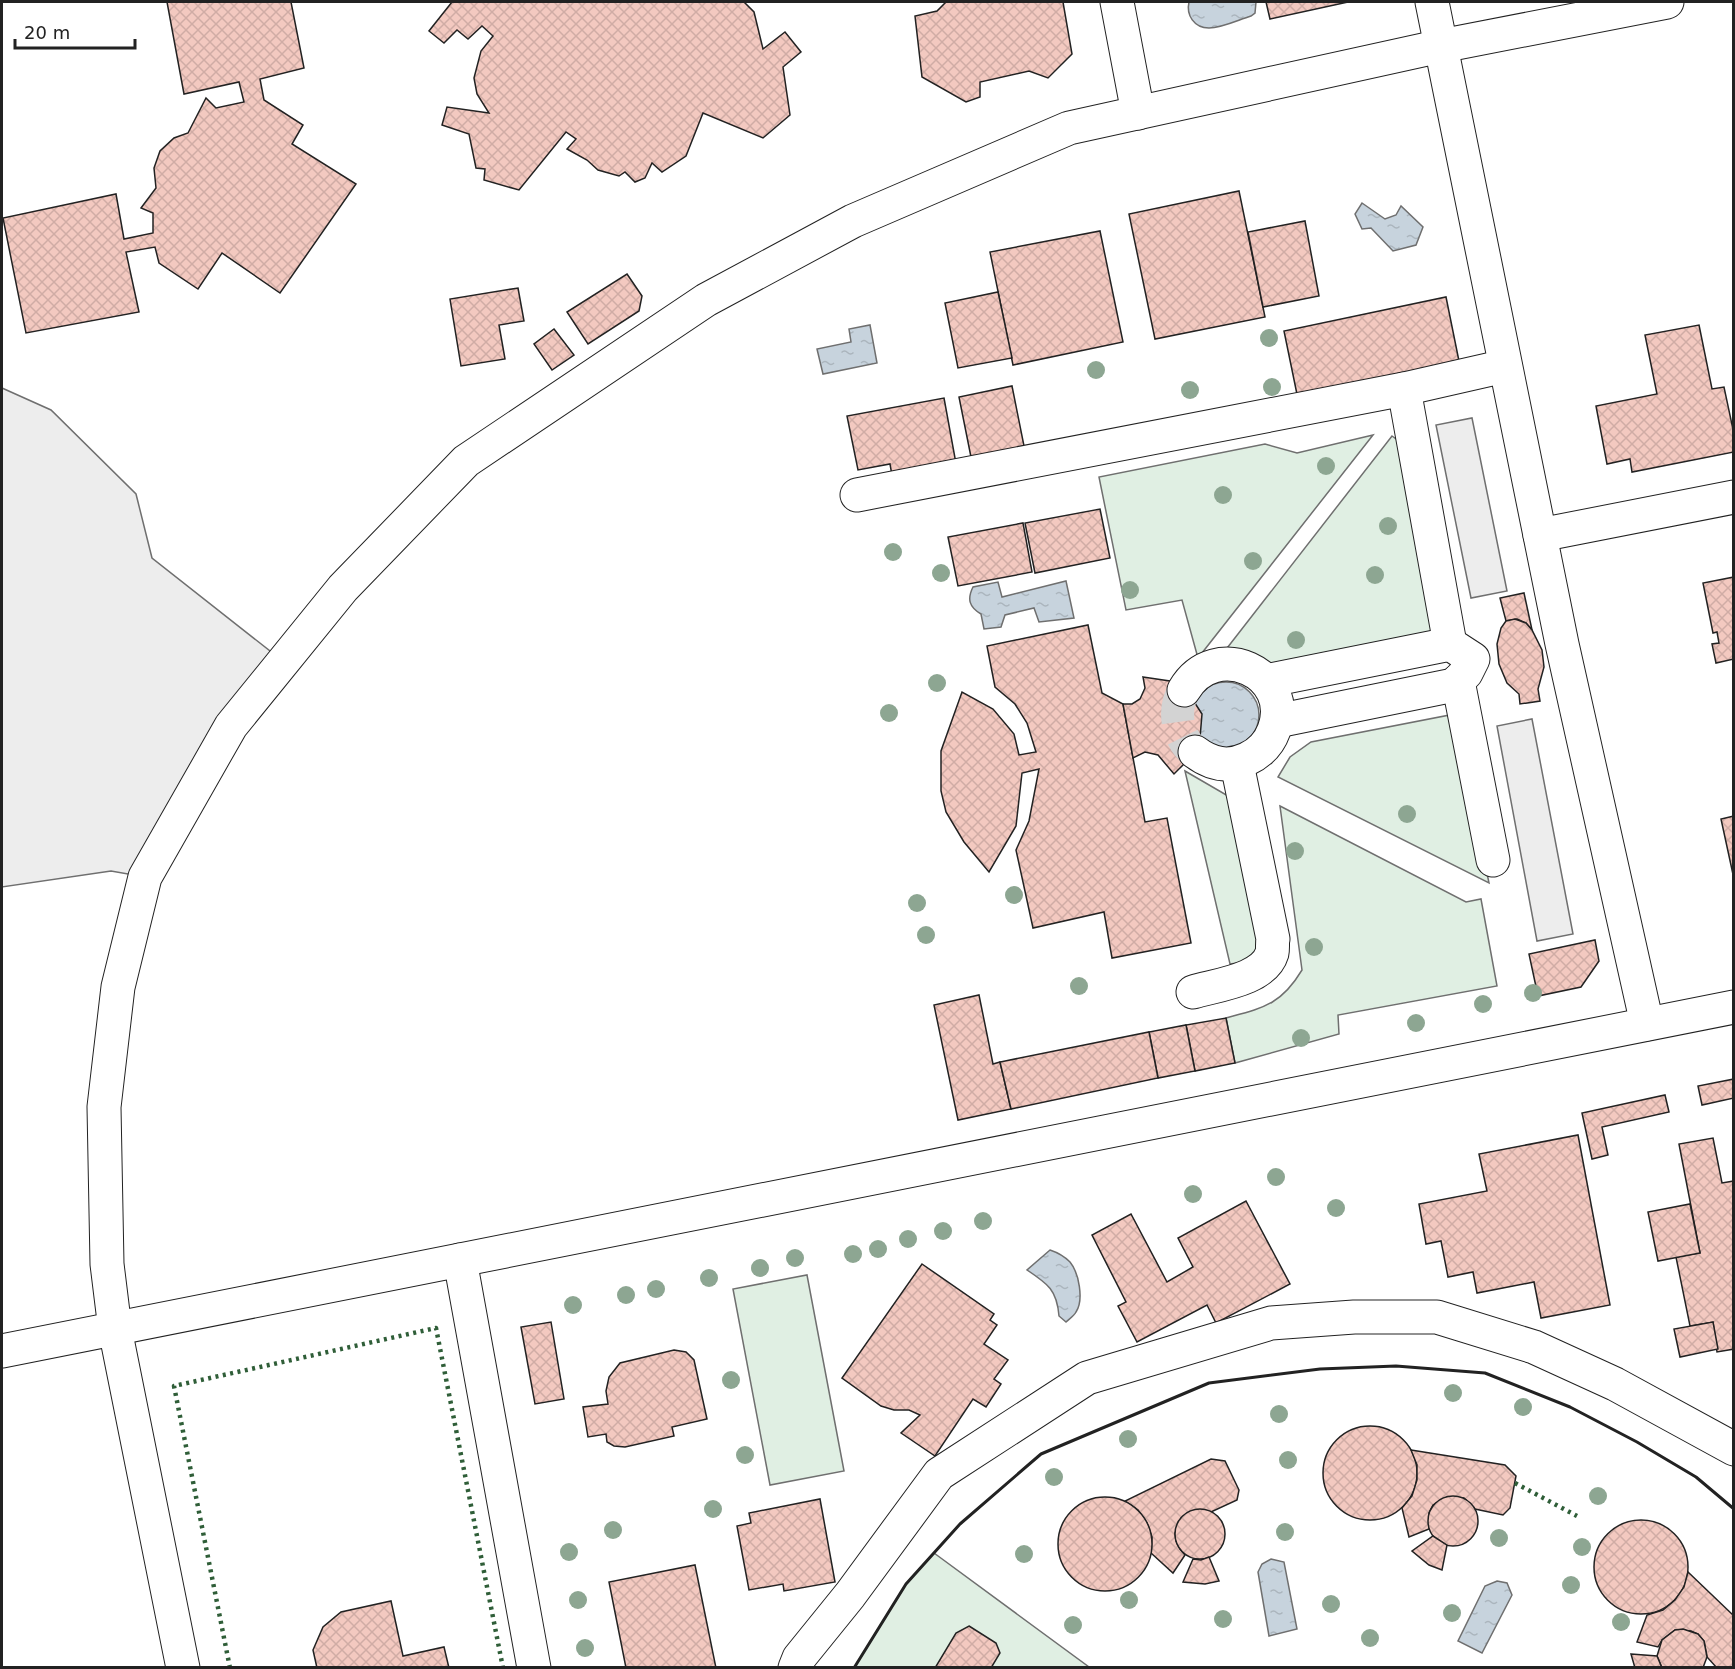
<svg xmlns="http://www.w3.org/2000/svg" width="1735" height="1669" viewBox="0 0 1735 1669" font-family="'DejaVu Sans',sans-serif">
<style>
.grass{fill:#e0efe3;stroke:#6f6f6f;stroke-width:1.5}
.parking{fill:#ededed;stroke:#6f6f6f;stroke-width:1.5}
.water{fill:url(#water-ripples);stroke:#6f6f6f;stroke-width:1.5}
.building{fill:url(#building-cross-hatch);stroke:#222;stroke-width:1.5}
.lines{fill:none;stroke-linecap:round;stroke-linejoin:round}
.minor-tunnel{stroke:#d3d3d3;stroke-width:33;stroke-dasharray:33 16;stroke-linecap:butt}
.minor-casing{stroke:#222;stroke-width:35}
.minor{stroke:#fff;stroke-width:33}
.hedge{stroke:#2f5e38;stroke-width:4.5;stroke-dasharray:3 4.5;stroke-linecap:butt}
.wall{stroke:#222;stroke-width:3}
.tree{fill:#8da692}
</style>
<defs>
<pattern id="water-ripples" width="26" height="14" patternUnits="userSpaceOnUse" patternTransform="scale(1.5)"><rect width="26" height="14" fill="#c7d3dd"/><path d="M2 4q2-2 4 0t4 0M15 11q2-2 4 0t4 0" fill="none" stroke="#abb5bd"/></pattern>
<pattern id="building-cross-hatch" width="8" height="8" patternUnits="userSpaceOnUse" patternTransform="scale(1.5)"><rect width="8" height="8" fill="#f3c9c0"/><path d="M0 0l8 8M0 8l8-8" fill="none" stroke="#d0aca5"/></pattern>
</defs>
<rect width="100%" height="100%" fill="#fff"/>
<g class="grass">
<path d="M1373 435 1198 658 1182 600 1126 610 1099 477 1265 444 1297 453Z"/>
<path d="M1392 436 1403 444 1435 632 1272 674 1224 652Z"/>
<path d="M1455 714 1489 883 1278 777 1290 757 1311 742Z"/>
<path d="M1185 771 1235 800 1265 929 1252 961 1230 964Z"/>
<path d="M1280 806 1466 902 1481 899 1497 986 1338 1015 1339 1034 1235 1063 1226 1018C1263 1008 1281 1005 1302 970Z"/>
<path d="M807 1275 844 1471 770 1485 733 1289Z"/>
<path d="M934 1553 1089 1667 854 1668 906 1584Z"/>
</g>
<g class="parking">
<path d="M2 388 51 410 136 494 152 558 284 662 145 877 111 871 2 887Z"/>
<path d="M1472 418 1507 591 1471 598 1436 425Z"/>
<path d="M1532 719 1573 934 1537 941 1497 726Z"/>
</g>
<g class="water">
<path d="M1189 2H1256L1255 13 1251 16C1238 20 1222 28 1209 28 1194 28 1186 15 1189 2Z"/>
<path d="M1362 203 1385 219 1396 215 1401 206 1423 227 1416 245 1393 251 1371 228 1362 229 1355 214Z"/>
<path d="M870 325 877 363 823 374 817 349 851 342 849 329Z"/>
<path d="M1066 581 1074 618 1039 622 1034 608 1005 615 1001 627 984 629 981 614C969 607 967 599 973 587L998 582 1002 597Z"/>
<circle cx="1226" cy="715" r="33"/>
<path d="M1050 1250C1056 1252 1065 1257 1070 1262 1079 1273 1084 1300 1076 1312 1074 1316 1069 1319 1066 1322L1059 1316C1057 1290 1048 1284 1027 1270Z"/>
<path d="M1271 1559 1284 1562 1297 1629 1269 1636 1258 1572 1262 1564Z"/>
<path d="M1497 1581 1507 1583 1512 1595 1482 1653 1458 1641 1485 1586Z"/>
</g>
<g class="building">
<path d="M167 2H291L304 68 260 79 264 100 303 125 292 144 356 184 280 293 222 253 198 289 159 263 155 247 126 252 139 312 26 333 3 218 116 194 124 239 153 233V213L141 208 156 188 154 168 160 151 174 138 188 133 206 98 216 108 244 102 239 82 184 94Z"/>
<path d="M428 2H744L754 12 763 49 785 32 801 52 783 67 790 115 763 138 703 113 686 156 662 172 652 163 645 178 635 182 625 172 619 176 598 170 587 160 567 149 576 139 566 132 519 190 484 180 485 169 476 168 469 134 442 125 447 107 489 113 477 94 474 78 481 51 493 36 482 26 468 39 457 30 444 43 429 31 452 2Z"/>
<path d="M946 2H1063L1072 54 1048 78 1029 71 980 82V97L966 102 922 77 915 16 937 11Z"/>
<path d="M1266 2H1348L1270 19Z"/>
<path d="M1239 191 1265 317 1155 339 1129 214Z"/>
<path d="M1305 221 1319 296 1263 307 1248 232Z"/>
<path d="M1100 231 1123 342 1013 365 990 252Z"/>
<path d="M627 274 642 296 639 311 588 344 567 312Z"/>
<path d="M518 288 524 321 499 325 505 359 461 366 450 299Z"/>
<path d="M998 292 1012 358 958 368 945 303Z"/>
<path d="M1446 297 1461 371 1299 404 1284 331Z"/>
<path d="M1699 325 1712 389 1724 387 1734 434V452L1632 472 1630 459 1607 464 1596 406 1657 394 1645 335Z"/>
<path d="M554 329 574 355 552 370 534 344Z"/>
<path d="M1012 386 1026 456 973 467 959 397Z"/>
<path d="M944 398 957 469 893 481 890 464 858 470 847 416Z"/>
<path d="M1100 509 1110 558 1035 573 1025 523Z"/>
<path d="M1023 523 1032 572 958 586 948 537Z"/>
<path d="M1734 577V659L1716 663 1712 644 1719 643 1717 632 1713 633 1703 583Z"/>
<path d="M1524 593 1532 630 1526 623 1517 619 1506 621 1500 598Z"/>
<path d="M1515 619 1526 623 1532 630 1542 650 1544 667 1538 689 1540 701 1520 704 1519 694 1507 683 1499 664 1497 644 1501 628 1506 621Z"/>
<path d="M1088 625 1102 693 1123 704 1145 822 1167 818 1191 943 1112 958 1104 912 1033 928 1016 850 1029 821 1039 769 1022 773 1016 826 989 872 964 842 946 812 941 791V751L962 692 993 709 1014 734 1019 755 1036 752 1027 723 1015 704 995 687 987 646Z"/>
<path d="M1143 677 1170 681 1184 690 1191 697 1202 714 1200 738 1191 757 1174 774 1158 755 1145 752 1133 758 1123 704H1132L1140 699 1145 688Z"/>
<path d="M1734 816V879L1721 819Z"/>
<path d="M1595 940 1599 961 1581 987 1538 996 1529 954Z"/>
<path d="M979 995 993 1064 1000 1062 1011 1109 958 1120 934 1005Z"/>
<path d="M1226 1018 1235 1063 1195 1071 1186 1025Z"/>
<path d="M1186 1025 1195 1071 1158 1078 1149 1032Z"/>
<path d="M1149 1032 1158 1078 1011 1109 1000 1062Z"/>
<path d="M1734 1079V1098L1702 1105 1698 1086Z"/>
<path d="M1665 1095 1669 1112 1602 1127 1608 1155 1592 1159 1582 1113Z"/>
<path d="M1578 1135 1610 1305 1541 1318 1534 1282 1477 1293 1473 1272 1448 1277 1441 1241 1426 1244 1419 1204 1487 1191 1479 1154Z"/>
<path d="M1713 1138 1722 1183 1734 1181V1349L1717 1352 1713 1322 1690 1326 1676 1257 1700 1253 1679 1144Z"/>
<path d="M1246 1201 1290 1284 1216 1323 1207 1305 1137 1342 1118 1306 1126 1302 1092 1235 1131 1214 1167 1282 1193 1267 1178 1238Z"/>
<path d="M1690 1204 1700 1253 1658 1261 1648 1212Z"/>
<path d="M922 1264 994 1314 990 1320 997 1325 984 1344 1008 1360 994 1379 1001 1384 986 1407 973 1399 935 1456 901 1433 920 1415 909 1410H894L881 1406 842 1378Z"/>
<path d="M551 1322 564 1399 535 1404 521 1327Z"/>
<path d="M1713 1322 1718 1349 1680 1357 1674 1329Z"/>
<path d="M674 1350 686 1352 694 1360 707 1419 672 1427 674 1436 625 1447 614 1446 607 1442 606 1434 588 1437 583 1407 608 1404 606 1391 609 1377 620 1363Z"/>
<circle cx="1370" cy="1473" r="47"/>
<path d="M1411 1450 1505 1465 1516 1476 1510 1508 1503 1515 1475 1509 1464 1498 1447 1497 1433 1505 1429 1513V1529L1409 1537 1402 1508 1412 1496 1417 1480V1465Z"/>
<path d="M1211 1459 1225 1461 1239 1490 1237 1500 1211 1512 1196 1510 1181 1518 1175 1533 1176 1541 1180 1549 1185 1555 1173 1573 1151 1553 1152 1537 1147 1523 1138 1510 1125 1501Z"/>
<circle cx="1453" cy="1521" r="25"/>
<circle cx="1105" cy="1544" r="47"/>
<path d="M820 1499 835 1582 784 1591 783 1584 749 1590 737 1526 751 1523 749 1513Z"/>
<circle cx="1200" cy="1534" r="25"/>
<circle cx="1641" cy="1567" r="47"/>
<path d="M1433 1536 1447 1545 1442 1570 1429 1565 1412 1551Z"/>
<path d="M1209 1557 1219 1581 1205 1584 1183 1582 1193 1559 1201 1560Z"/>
<path d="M695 1565 716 1668H626L609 1582Z"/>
<path d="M1688 1572 1734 1616V1668H1717L1707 1657 1704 1641 1698 1634 1691 1631 1675 1630 1662 1640 1658 1647 1637 1642 1647 1615 1663 1610 1675 1600 1684 1587Z"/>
<path d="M391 1601 403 1656 444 1647 449 1668H317L313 1650 323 1627 341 1612Z"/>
<path d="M969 1626 996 1643 1000 1653 991 1668H935L956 1633Z"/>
<path d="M1683 1629 1698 1634 1704 1641 1707 1657 1704 1665 1703 1668H1662L1657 1656 1662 1640 1675 1630Z"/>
<path d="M1631 1654 1657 1656 1662 1668H1635Z"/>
</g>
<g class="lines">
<path class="minor-tunnel" d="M1184 690C1173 709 1176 738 1195 752"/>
<g class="minor-casing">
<g id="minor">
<path d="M1117 2 1138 113"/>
<path d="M1432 2 1562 644 1647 1024"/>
<path d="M1404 389 1505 366"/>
<path d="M857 495 1404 389 1450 644"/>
<path d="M1540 535 1734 497"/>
<path d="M1266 681 1450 644 1473 659 1466 673 1454 685 1277 721"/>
<path d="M1458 681 1493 860"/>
<path d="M1184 690C1215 637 1295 673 1274 730 1269 744 1260 753 1247 759 1228 768 1211 764 1195 752"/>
<path d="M1193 992C1216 985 1264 980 1272 953 1273 949 1272 943 1273 939L1237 764"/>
<path d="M460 1260 534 1668"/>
<path d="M2 1351 1734 1007"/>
<path d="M183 1668 115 1329 107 1264 104 1107 118 987 145 877 231 726 343 588 466 461 706 300 853 221 1069 128 1441 46 1667 2"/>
<path d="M795 1668 799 1658 850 1595 939 1474 1087 1378 1271 1323 1354 1317H1437L1534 1347 1615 1384 1734 1449"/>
</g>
</g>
<use href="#minor" class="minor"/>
<g class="hedge">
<path d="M1515 1483 1577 1516"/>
<path d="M230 1668 174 1386 436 1328 503 1668"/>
</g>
<path class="wall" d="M854 1668 906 1584 960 1524 1041 1454 1209 1383 1320 1369 1396 1366 1485 1373 1570 1407 1637 1442 1696 1477 1734 1509"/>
</g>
<g class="tree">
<circle cx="1269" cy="338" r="9"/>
<circle cx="1096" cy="370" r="9"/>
<circle cx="1272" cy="387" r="9"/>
<circle cx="1190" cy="390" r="9"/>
<circle cx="1326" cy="466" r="9"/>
<circle cx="1223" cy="495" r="9"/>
<circle cx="1388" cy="526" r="9"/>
<circle cx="893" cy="552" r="9"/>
<circle cx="1253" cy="561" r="9"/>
<circle cx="941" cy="573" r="9"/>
<circle cx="1375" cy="575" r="9"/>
<circle cx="1130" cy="590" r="9"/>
<circle cx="1296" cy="640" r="9"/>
<circle cx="937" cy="683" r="9"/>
<circle cx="889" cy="713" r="9"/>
<circle cx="1407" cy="814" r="9"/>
<circle cx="1295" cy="851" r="9"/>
<circle cx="1014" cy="895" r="9"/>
<circle cx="917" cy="903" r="9"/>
<circle cx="926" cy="935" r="9"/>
<circle cx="1314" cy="947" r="9"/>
<circle cx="1079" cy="986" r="9"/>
<circle cx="1533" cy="993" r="9"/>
<circle cx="1483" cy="1004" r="9"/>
<circle cx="1416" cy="1023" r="9"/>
<circle cx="1301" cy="1038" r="9"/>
<circle cx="1276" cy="1177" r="9"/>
<circle cx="1193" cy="1194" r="9"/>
<circle cx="1336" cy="1208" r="9"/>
<circle cx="983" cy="1221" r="9"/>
<circle cx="943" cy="1231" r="9"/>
<circle cx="908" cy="1239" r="9"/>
<circle cx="878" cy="1249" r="9"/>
<circle cx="853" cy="1254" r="9"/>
<circle cx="795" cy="1258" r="9"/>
<circle cx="760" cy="1268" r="9"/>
<circle cx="709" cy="1278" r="9"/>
<circle cx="656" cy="1289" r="9"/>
<circle cx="626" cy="1295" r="9"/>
<circle cx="573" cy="1305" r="9"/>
<circle cx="731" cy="1380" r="9"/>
<circle cx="1453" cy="1393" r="9"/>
<circle cx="1523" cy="1407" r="9"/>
<circle cx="1279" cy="1414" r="9"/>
<circle cx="1128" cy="1439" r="9"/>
<circle cx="745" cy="1455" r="9"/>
<circle cx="1288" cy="1460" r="9"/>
<circle cx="1054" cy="1477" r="9"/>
<circle cx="1598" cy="1496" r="9"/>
<circle cx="713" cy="1509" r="9"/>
<circle cx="613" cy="1530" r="9"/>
<circle cx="1285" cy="1532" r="9"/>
<circle cx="1499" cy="1538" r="9"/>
<circle cx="1582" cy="1547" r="9"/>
<circle cx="569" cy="1552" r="9"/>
<circle cx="1024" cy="1554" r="9"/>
<circle cx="1571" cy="1585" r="9"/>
<circle cx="578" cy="1600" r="9"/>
<circle cx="1129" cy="1600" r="9"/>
<circle cx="1331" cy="1604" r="9"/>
<circle cx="1452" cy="1613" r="9"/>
<circle cx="1223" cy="1619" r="9"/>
<circle cx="1621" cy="1622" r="9"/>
<circle cx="1073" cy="1625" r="9"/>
<circle cx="1370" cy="1638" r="9"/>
<circle cx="585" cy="1648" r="9"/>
</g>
<rect width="1735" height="1669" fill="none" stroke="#222222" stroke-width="6"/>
<path d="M15 39v9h120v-9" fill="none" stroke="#222222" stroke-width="3"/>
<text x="24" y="39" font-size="18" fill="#222222" stroke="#ffffff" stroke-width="4.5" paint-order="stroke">20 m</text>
</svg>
